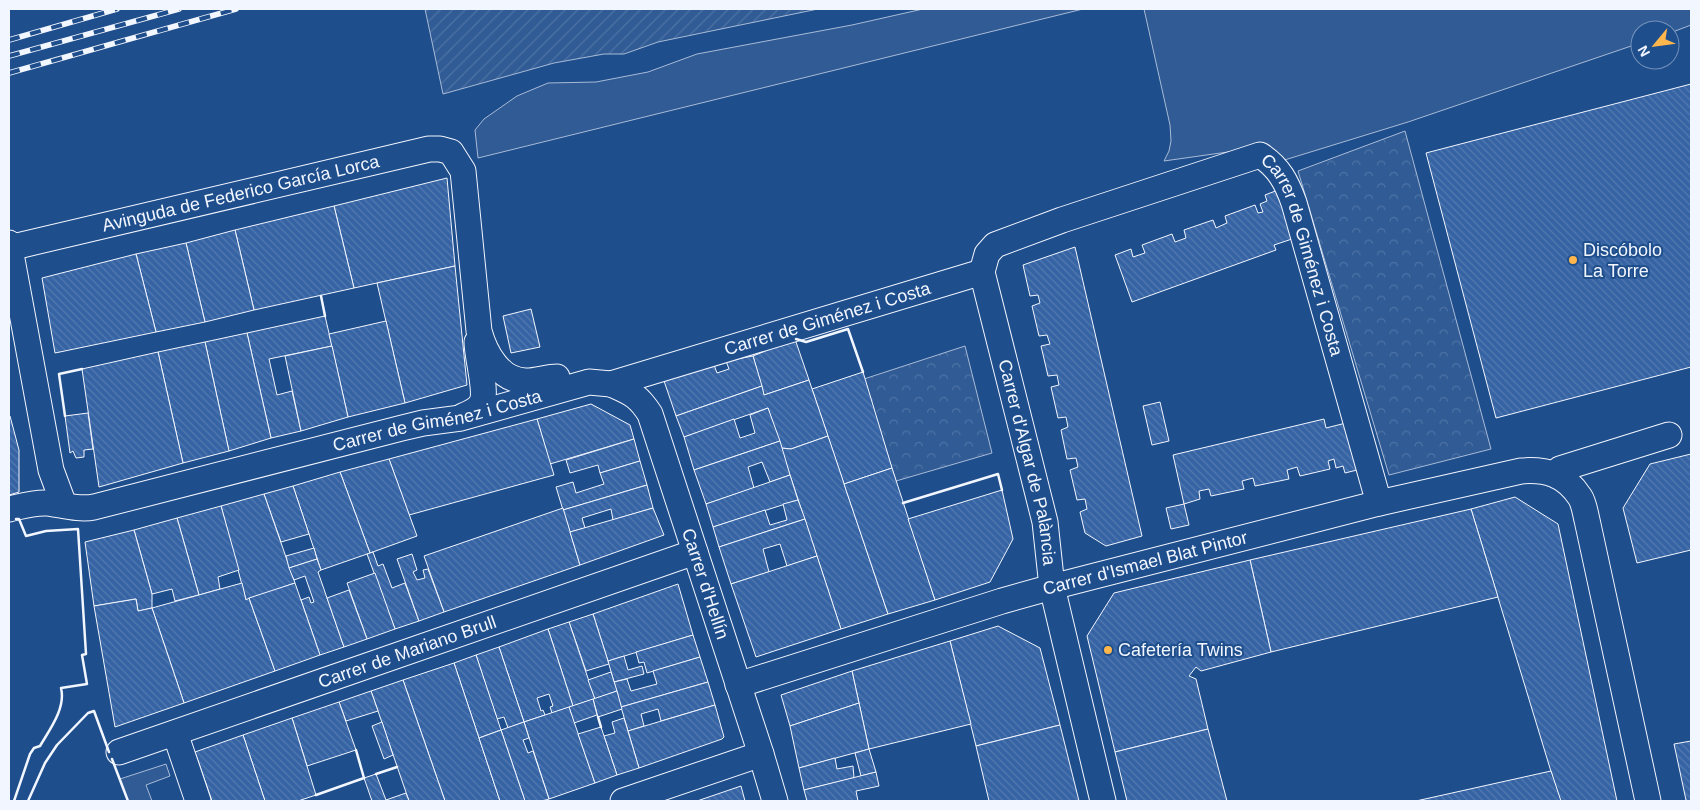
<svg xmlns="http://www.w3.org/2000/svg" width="1700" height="810" viewBox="0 0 1700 810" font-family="Arial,sans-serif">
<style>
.built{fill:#305b95;stroke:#a8bbd7}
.forest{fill:url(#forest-crowns);stroke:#a8bbd7}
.garden{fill:url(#garden-furrows);stroke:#a8bbd7}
.building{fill:url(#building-back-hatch);stroke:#f2f6ff}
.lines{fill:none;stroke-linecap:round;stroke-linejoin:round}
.street-casing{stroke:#f2f6ff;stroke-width:27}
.street{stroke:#1f4e8c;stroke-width:25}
.rail-casing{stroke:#f2f6ff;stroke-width:5.5}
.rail{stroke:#1f4e8c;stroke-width:4;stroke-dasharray:11;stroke-linecap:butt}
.wall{stroke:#f2f6ff;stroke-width:2.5}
.poi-dot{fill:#ffb74d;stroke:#1f4e8c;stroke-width:2}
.labels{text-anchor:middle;stroke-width:4;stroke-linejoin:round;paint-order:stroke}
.street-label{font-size:18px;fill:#f2f6ff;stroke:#1f4e8c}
.poi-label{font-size:18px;fill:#f2f6ff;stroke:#1f4e8c;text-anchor:start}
</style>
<defs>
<pattern id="forest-crowns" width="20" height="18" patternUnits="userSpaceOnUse" patternTransform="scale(1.25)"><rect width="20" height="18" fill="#305b95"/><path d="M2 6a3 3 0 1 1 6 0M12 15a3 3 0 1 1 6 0" fill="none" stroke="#4e73a5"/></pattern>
<pattern id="garden-furrows" width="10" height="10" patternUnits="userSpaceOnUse" patternTransform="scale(1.25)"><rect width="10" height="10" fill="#305b95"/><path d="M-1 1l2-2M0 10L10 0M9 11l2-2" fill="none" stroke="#4e73a5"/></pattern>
<pattern id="building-back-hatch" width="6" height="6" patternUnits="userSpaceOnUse" patternTransform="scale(1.25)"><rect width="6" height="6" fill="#3563a3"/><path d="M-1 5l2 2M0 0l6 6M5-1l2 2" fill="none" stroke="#537ab1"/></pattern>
</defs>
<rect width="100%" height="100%" fill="#1f4e8c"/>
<g class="built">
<path d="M923 9H1083L478 158 475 130 484 119 517 96 548 83 596 82 648 72 697 54 852 25Z"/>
<path d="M1144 9H1691V25L1670 33V30H1640V43L1408 122 1278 162 1256 148 1164 161 1169 151 1171 141 1170 125Z"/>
<path d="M166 764 170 776 146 785 152 801H128L120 779Z"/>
</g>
<g class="forest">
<path d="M1405 131 1491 449 1389 475 1298 171Z"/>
<path d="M965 346 992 453 896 481 864 379Z"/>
</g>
<path class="garden" d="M425 9H818L658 42 624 54H604L554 63 443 94Z"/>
<g class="building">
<path d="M1691 84V367L1496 418 1426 153Z"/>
<path d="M447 178 455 266 354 288 334 206Z"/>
<path d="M1278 190 1295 238 1274 245 1276 250 1132 302 1115 255 1131 249 1133 257 1145 253 1142 245 1172 234 1175 242 1186 238 1184 230 1213 220 1216 228 1227 223 1225 216 1255 205 1258 213 1263 212 1260 204 1267 201 1265 195Z"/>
<path d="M334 206 354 288 254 310 235 230Z"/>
<path d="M235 230 254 310 205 322 186 243Z"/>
<path d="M186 243 205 322 156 332 136 254Z"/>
<path d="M1075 247 1142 536 1106 546 1085 533 1080 512 1087 509 1085 499 1077 500 1070 470 1078 467 1076 458 1067 459 1061 430 1068 427 1066 417 1058 418 1051 387 1059 385 1057 375 1048 376 1041 346 1050 344 1047 335 1039 336 1032 306 1040 303 1038 295 1030 296 1023 265Z"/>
<path d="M136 254 156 332 55 353 42 278Z"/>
<path d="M455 266 467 385 405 403 377 283Z"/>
<path d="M531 309 540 347 511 353 503 316Z"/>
<path d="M325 316 332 346 269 359 277 395 292 391 301 431 271 438 247 333Z"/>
<path d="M386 321 405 403 348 417 329 334Z"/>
<path d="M247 333 271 438 229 451 205 342Z"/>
<path d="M795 339 809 380 764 395 753 356Z"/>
<path d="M205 342 229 451 183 463 158 352Z"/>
<path d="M332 346 348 417 301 431 285 356Z"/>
<path d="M158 352 183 463 99 487 82 369Z"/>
<path d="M753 356 762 386 676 416 663 378 713 362 717 373 729 369 726 361Z"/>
<path d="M863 372 892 468 844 484 812 389Z"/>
<path d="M809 380 828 436 791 449 781 448 768 408 684 437 676 416 762 386 764 395Z"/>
<path d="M1160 402 1169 441 1152 445 1143 406Z"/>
<path d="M591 404 630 425 634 439 550 464 537 419Z"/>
<path d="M768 408 780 441 694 470 684 437 734 419 740 438 755 433 750 415Z"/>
<path d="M88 413 93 449 84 450V457L76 458 73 451 70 453 65 416Z"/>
<path d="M9 416H10L19 450V492L9 495Z"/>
<path d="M537 419 554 475 409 515 389 459Z"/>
<path d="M1324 419 1326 428 1350 422 1361 469 1345 473 1343 466 1336 468 1334 459 1328 461 1330 469 1300 476 1297 467 1287 470 1289 479 1255 486 1253 478 1242 481 1244 489 1211 496 1209 489 1199 491 1200 499 1184 504 1173 455Z"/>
<path d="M828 436 888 614 841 629 781 448 791 449Z"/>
<path d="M634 439 640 461 600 473 598 465 570 473 566 460Z"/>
<path d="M780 441 790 475 770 482 762 462 748 467 754 488 706 504 694 470Z"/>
<path d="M1691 454V550L1637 563 1623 508 1650 464Z"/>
<path d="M389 459 417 536 370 553 340 472Z"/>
<path d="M640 461 647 485 563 510 556 487 573 482 576 493 604 484 600 473Z"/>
<path d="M892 468 935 600 888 614 844 484Z"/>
<path d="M340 472 370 553 321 570 293 486Z"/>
<path d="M790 475 798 500 713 527 706 504Z"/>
<path d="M647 485 653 508 613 520 611 509 582 518 585 528 570 532 563 510Z"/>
<path d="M293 486 309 534 281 542 264 494Z"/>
<path d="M1002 490 1013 539 990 582 935 600 908 519Z"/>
<path d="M264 494 295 583 246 600 221 506Z"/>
<path d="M1515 497 1558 524 1617 801H1560L1471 509Z"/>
<path d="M798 500 805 519 719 547 713 527 765 510 770 525 787 520 783 504Z"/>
<path d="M1184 504 1189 525 1171 529 1166 508Z"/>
<path d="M221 506 239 570 218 577 220 589 199 595 177 518Z"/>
<path d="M563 508 580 565 444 612 424 556Z"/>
<path d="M653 508 664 535 580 565 570 532Z"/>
<path d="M1471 509 1498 597 1271 652 1250 560Z"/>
<path d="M177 518 199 595 175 601 172 589 152 594 134 530Z"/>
<path d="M805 519 817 556 787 566 780 544 763 549 769 572 731 584 719 547Z"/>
<path d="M134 530 152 594V608L138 611 136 599 94 606 85 542Z"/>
<path d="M314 548 317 559 289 568 286 556Z"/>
<path d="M373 552 378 566 383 564 392 588 405 583 419 621 395 629 367 554Z"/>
<path d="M412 554 417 570 413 572 417 580 425 578 423 570 428 569 444 612 419 621 397 559Z"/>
<path d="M817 556 841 629 756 657 731 584Z"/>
<path d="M317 559 321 570 318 572 344 647 320 655 301 600 309 597 311 603 314 602 305 576 294 580 289 568Z"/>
<path d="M1250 560 1271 652 1201 671 1196 667 1189 676 1196 679 1208 729 1115 752 1087 636 1114 593Z"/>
<path d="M375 573 395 629 367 639 347 583Z"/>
<path d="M242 583 246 600 249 598 275 671 184 703 152 608Z"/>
<path d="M295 583 320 655 275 671 249 598Z"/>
<path d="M678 584 693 635 608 661 593 614Z"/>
<path d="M349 590 367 639 344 647 327 598Z"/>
<path d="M136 599 138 611 152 608 184 703 115 727 94 606Z"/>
<path d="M593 614 609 664 586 671 569 622Z"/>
<path d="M569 622 595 699 573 706 548 629Z"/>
<path d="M998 626 1040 648 1060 725 976 746 950 641Z"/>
<path d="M548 629 573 706 552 713 550 707 553 706 549 694 537 698 541 711 543 710 545 715 524 722 499 647Z"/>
<path d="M693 635 700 657 647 673 644 662 639 663 636 652Z"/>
<path d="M950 641 971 724 869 749 852 671Z"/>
<path d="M499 647 524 722 508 728 504 717 497 719 476 655Z"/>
<path d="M476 655 501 730 479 738 454 663Z"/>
<path d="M624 656 628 670 642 666 644 674 614 682 608 661Z"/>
<path d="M700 657 708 682 621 707 614 682 627 679 631 691 657 684 653 671Z"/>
<path d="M454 663 500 801H445L403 680Z"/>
<path d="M852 671 859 703 790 726 781 695Z"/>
<path d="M611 672 617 691 595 699 588 680Z"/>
<path d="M403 680 445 801H409L378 711 371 691Z"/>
<path d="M708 682 715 705 661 721 658 709 641 714 644 726 628 731 621 707Z"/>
<path d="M371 691 378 711 346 721 339 702Z"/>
<path d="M617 691 622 709 598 717 593 699Z"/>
<path d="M593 699 597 715 574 723 569 707Z"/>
<path d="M339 702 356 750 307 766 292 718Z"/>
<path d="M859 703 869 749 799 768 790 726Z"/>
<path d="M715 705 724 737 722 739 639 768 628 731Z"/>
<path d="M569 707 595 783 549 799 524 722Z"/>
<path d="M292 718 316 795 298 801H265L243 735Z"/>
<path d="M624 718 639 768 617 775 604 736 615 733 612 722Z"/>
<path d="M382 722 393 755 384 759 372 726Z"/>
<path d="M524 722 529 738 523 740 528 753 533 751 549 799 542 801H525L501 730Z"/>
<path d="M1060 725 1079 801H989L976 746Z"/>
<path d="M601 727 617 775 595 783 578 734Z"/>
<path d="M1208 729 1227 801H1127L1115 752Z"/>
<path d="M501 730 525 801H500L479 738Z"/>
<path d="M243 735 265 801H212L195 752Z"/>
<path d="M1691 741V801H1689L1686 800 1674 744Z"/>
<path d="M869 749 876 772 861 776 855 753Z"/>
<path d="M835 758 837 769 853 766 854 778 804 790 799 768Z"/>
<path d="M1551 771 1561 801H1416Z"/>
<path d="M876 772 879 786 856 791 858 801H807L804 790Z"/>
<path d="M376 774 386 800 406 793 409 801H372L364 778Z"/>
<path d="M741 786 745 801H697Z"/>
</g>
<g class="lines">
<g class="street-casing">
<g id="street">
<path d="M9 243 51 470 64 505"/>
<path id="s1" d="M9 248 429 149H440L451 152 463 171 479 331C485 353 500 381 526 381 537 381 547 377 557 377"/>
<path id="s2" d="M982 272 987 254 995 245 1062 220 1260 155C1279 167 1287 183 1294 203L1379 503"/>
<path id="s3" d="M982 272 1045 522 1052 587 1103 801"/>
<path id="s4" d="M611 384C631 393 638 395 650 414L761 754 775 801"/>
<path d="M463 416C470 413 479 409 482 402 487 391 477 357 477 342"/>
<path d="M1558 475 1560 469 1669 435"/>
<path id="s5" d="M9 509C22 506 34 502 48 503 63 505 79 510 94 507L402 428 423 423 461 418 589 382 611 384 982 272"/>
<path id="s6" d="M738 685 1002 601 1052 587 1379 503 1521 471C1546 469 1565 474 1580 497 1584 503 1585 512 1587 520L1648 801"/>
<path d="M175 733 198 801"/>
<path id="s7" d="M119 752 695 552"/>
<path d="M623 801 761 754"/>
</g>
</g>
<use href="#street" class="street"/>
<g class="rail-casing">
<g id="rail">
<path d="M9 40 117 9"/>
<path d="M9 56 179 9"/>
<path d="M9 73 236 9"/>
</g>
</g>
<use href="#rail" class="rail"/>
<g class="wall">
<path d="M321 296 325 316"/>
<path d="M796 339 806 342 848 329 863 372"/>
<path d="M65 416 59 374 82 369"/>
<path d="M903 503 998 474 1002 490"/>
<path d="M598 717 601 727"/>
<path d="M112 759 128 801"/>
<path d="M376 774 397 767"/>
<path d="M316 795 364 778 356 750"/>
<path d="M14 801 30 754 34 748 40 746C50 729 66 708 61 688L87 684 82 655 86 654 78 529 46 531 26 536 19 519H16"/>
<path d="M28 801 45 763 57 745 88 713 94 711 109 752"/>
</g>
</g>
<g class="poi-dot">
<circle cx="1573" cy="260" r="5"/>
<circle cx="1108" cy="650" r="5"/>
</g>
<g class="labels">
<g class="street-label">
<text dy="6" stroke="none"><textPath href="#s1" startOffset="238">Avinguda de Federico García Lorca</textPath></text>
<text dy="6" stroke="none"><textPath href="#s2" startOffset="422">Carrer de Giménez i Costa</textPath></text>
<text dy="6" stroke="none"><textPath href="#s5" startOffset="845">Carrer de Giménez i Costa</textPath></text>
<text dy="6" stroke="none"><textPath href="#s5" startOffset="440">Carrer de Giménez i Costa</textPath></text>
<text dy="6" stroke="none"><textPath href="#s3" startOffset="196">Carrer d'Algar de Palància</textPath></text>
<text dy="6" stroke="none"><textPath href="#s6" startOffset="425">Carrer d'Ismael Blat Pintor</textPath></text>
<text dy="6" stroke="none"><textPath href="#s4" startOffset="229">Carrer d'Hellín</textPath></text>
<text dy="6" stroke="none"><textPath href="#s7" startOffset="305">Carrer de Mariano Brull</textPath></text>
</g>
<g class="poi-label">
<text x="1583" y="256">Discóbolo<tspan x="1583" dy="21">La Torre</tspan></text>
<text x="1118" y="656">Cafetería Twins</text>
</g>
</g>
<rect width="1700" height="810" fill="none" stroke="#f2f6ff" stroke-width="20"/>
<g transform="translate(1655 45) rotate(241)"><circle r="24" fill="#1f4e8c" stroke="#7391ba"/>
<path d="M0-4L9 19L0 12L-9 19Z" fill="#ffb74d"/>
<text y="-8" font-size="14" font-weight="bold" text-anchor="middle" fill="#f2f6ff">N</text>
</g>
</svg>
